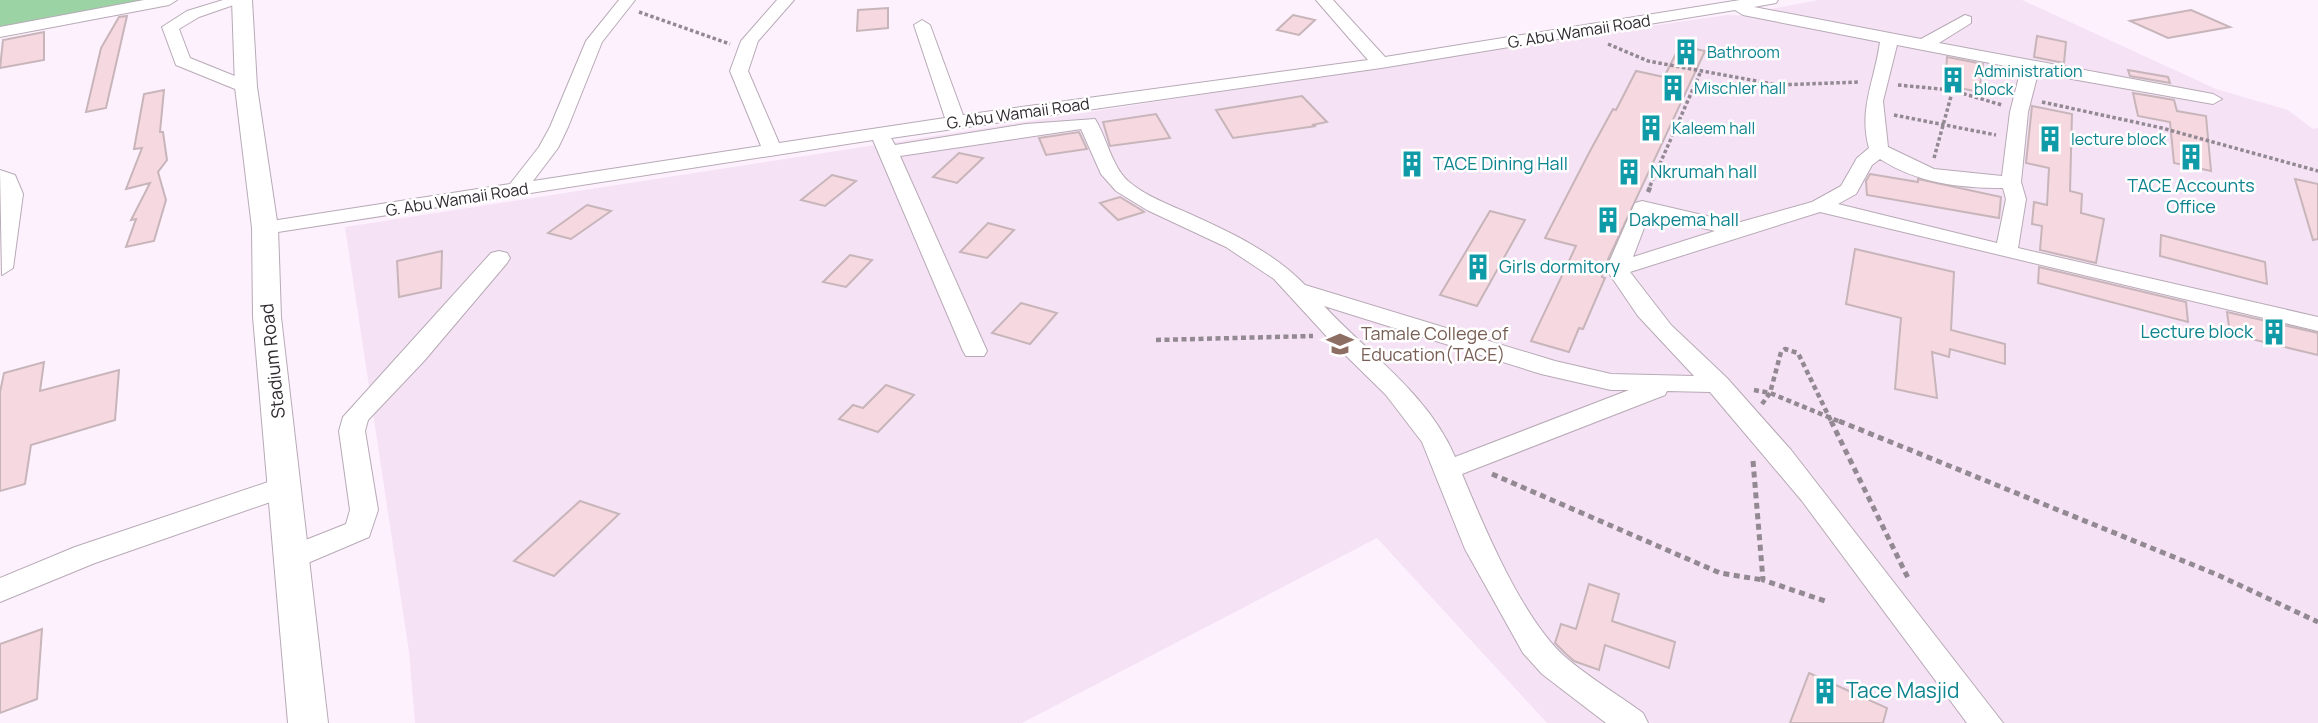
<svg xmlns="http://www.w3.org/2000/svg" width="2318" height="723" viewBox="0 0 2318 723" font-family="Manrope,sans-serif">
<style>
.built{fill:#f6e2f5}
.green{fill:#9bd3a4}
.building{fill:#f6d8e1;stroke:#c7b5ba;stroke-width:2}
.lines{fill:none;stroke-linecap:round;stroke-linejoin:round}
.minor-casing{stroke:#b7aab6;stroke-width:2}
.major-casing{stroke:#b7aab6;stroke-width:2}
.path-far2{stroke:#928992;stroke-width:3.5;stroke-dasharray:3.5 2.5;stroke-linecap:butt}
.path-far1{stroke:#928992;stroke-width:4.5;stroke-dasharray:5 3.5;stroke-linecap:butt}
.path{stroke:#928992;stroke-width:5;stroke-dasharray:6 4.5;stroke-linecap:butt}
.minor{fill:#fff;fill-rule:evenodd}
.major{fill:#fff;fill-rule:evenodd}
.labels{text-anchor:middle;stroke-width:5;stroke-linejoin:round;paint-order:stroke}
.far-street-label{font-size:16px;fill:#2e292e;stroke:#fff}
.far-culture-label{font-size:16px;fill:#0d838f;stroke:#fff;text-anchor:start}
.culture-label{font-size:18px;fill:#0d838f;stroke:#fff;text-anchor:start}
.education-label{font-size:18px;fill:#785e54;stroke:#fff;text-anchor:start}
.street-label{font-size:18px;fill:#2e292e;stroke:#fff}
.near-culture-label{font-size:21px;fill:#0d838f;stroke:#fff;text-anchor:start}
</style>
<rect width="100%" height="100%" fill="#fef1fe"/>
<path class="built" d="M1818 0H2022L2216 89 2288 110 2313 129 2318 128V723H1547L1377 538 1022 723H415L409 652 345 227 1567 38 1727 15 1785 17 1771 9Z"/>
<path class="green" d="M0 0H147L0 28Z"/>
<g class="building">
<path d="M888 8V28L857 31 858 10Z"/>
<path d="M2191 10 2230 27 2168 38 2130 21Z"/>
<path d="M1293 15 1315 20 1299 35 1277 30Z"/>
<path d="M127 16 106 108 86 112 101 48 119 17Z"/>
<path d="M44 32V60L0 68 3 40Z"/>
<path d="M2037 36 2066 42 2064 63 2034 57Z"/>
<path d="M1680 46 1705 51 1604 268 1602 277 1605 278 1583 329 1579 328 1569 352 1531 341 1576 246 1545 238 1590 151 1613 109 1616 110 1636 71 1664 77Z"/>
<path d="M1947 57 1983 64 1979 92 1945 85Z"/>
<path d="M2128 70 2168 77 2170 83 2130 76Z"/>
<path d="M164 90 160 132H163L167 160 158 172 166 200 154 241 126 247 136 219 131 220 150 183 126 189 142 148 134 149 144 94Z"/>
<path d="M2133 93 2174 100 2177 111 2206 116 2211 171 2174 163 2170 122 2138 116Z"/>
<path d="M1302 96 1327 122 1312 125 1316 126 1233 138 1216 110Z"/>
<path d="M2032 106 2072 114 2070 191 2082 194 2081 213 2104 219 2096 263 2040 250 2042 226 2032 224 2034 202 2047 205 2049 168 2026 163Z"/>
<path d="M1156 114 1170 138 1110 146 1103 122Z"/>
<path d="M1079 132 1087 149 1046 155 1039 138Z"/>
<path d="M959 153 983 158 957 183 933 177Z"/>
<path d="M1870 174 1918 182V179L2001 197 1999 218 1867 195 1866 181Z"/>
<path d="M832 175 856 181 825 206 801 200Z"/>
<path d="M2295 179 2318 184V239L2313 240Z"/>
<path d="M1120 197 1143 211 1144 212 1118 220 1100 203Z"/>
<path d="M587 205 611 211 571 239 548 233Z"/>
<path d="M1490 211 1525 220 1477 306 1440 295Z"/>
<path d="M988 223 1014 230 987 258 960 252Z"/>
<path d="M2161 235 2265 262 2267 284 2160 256Z"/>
<path d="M1855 249 1954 272 1951 330 2005 344V364L1950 349 1949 357 1932 352 1937 398 1895 389 1901 318 1846 304Z"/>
<path d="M442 251 441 288 399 297 397 261Z"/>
<path d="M850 255 872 260 846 287 823 282Z"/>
<path d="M2039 267 2186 302 2188 322 2038 283Z"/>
<path d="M1021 303 1057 313 1030 344 992 333Z"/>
<path d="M2227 312 2318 333V355L2230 334Z"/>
<path d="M44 362 40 391 119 370 115 420 31 445 25 484 0 491V392L4 373Z"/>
<path d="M886 385 914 395 878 432 839 419 853 405 863 408Z"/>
<path d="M580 501 619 514 554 576 514 561Z"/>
<path d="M1589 584 1619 594 1612 621 1675 642 1669 668 1605 645 1599 670 1574 661 1566 654 1555 643 1561 624 1576 629Z"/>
<path d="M42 629 37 699 0 713V644Z"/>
<path d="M1809 673 1887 708 1883 723H1790Z"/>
</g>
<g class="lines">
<g class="minor-casing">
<g id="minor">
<path d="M144 0H177L169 5 0 37V27Z"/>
<path d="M223 0H248L199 17 179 29 190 58 252 83 255 87 252 91H240L176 65 162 27 187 11Z"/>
<path d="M619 0H635L602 42 568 127 558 148 533 181 761 146 730 71 741 41 777 0H794L758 41 748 71 779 143 945 118 914 25 922 20 930 25 963 115 1368 60 1316 0H1333L1385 57 1740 0H1778L1776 3 1754 7 1921 39 1965 15 1971 17V23L1939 43 2213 94 2222 99 2213 104 2038 73 2028 112 2021 182 2026 199 2018 248 2318 317V331L1820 212 1630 272 1671 325 1727 378 1791 450 2003 723H1967L1802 501 1710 392 1667 391 1665 395 1462 474C1484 527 1522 618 1564 656 1588 677 1617 694 1643 713L1648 723H1606L1542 674 1523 653 1465 549 1422 442 1386 395 1330 340 1274 279 1226 247 1147 210 1116 191 1101 174 1081 129 900 156 987 351 984 356H966L963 351 873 140 265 234 254 228 265 222 510 184 539 147 550 127 586 41ZM1735 10 1743 15 1880 42C1875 80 1858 109 1869 148L1857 158 1841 186 1812 202 1737 223 1642 201 1635 203 1606 269 1638 316 1694 376 1611 374 1555 361 1305 285C1273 252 1232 233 1190 214 1170 205 1145 196 1128 181 1111 165 1107 138 1095 119L1026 124 895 145 891 138 1381 68ZM1897 45 2021 69 2010 112 2002 176 1934 169 1888 147 1883 101ZM1880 159C1917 183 1959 188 2003 188L2006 199 1997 243 1838 204 1856 194 1872 165ZM1649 215 1715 231 1633 257ZM1324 306 1541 374 1611 390H1629L1455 457C1429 395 1369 354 1324 306Z"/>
<path d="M0 170 15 175 23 194 13 268 2 275Z"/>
<path d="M499 251 507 253 510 258 507 263 424 361 368 420 365 431 378 510 369 537 303 565 293 568 283 565 278 557 283 549 346 524 350 510 339 431 343 417 491 253Z"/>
<path d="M286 476 296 479 300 486 296 493 95 563 0 602V578L75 547Z"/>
</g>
</g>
<g class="major-casing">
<path id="major" d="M232 0H252L257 87 278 228 281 317 328 723H288L253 317 252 228 235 87Z"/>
</g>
<g class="path-far2">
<path d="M639 12 730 44"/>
<path d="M1608 44 1648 61 1778 85 1860 82"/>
<path d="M1898 85 1951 90 2002 105"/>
<path d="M2042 102 2162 128 2318 171"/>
<path d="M1894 115 1996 135"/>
<path d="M1934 158 1953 89"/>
<path d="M1650 186 1701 71"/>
</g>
<g class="path-far1">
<path d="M1648 192 1651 185"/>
<path d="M1156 340 1313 336"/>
<path d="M1754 390 1770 393 1843 423"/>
<path d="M1762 404 1770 393 1781 352 1785 349 1798 353 1832 423"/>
</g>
<g class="path">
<path d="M1831 421 1909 580"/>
<path d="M1839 421 2218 575 2318 622"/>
<path d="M1753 461 1763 580 1828 602"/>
<path d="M1492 474 1720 573 1763 580"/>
</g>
<use href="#minor" class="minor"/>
<use href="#major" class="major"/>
</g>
<defs>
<g id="building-bare" transform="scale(2.1)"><path d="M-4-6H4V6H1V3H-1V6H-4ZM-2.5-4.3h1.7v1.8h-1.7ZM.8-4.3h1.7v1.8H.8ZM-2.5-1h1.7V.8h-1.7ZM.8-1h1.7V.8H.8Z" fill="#0f9aa8" stroke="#fff" stroke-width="2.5" paint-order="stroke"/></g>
<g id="university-bare" transform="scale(2.1)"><path d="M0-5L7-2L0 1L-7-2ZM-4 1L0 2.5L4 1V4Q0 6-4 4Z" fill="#8d6e63" stroke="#fff" stroke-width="2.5" paint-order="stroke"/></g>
</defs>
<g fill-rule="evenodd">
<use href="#building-bare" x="1686" y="52"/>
<use href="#building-bare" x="1953" y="80"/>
<use href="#building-bare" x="1673" y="88"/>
<use href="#building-bare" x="1651" y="128"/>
<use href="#building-bare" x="2050" y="139"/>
<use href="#building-bare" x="2191" y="157"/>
<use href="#building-bare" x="1412" y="164"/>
<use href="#building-bare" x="1629" y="172"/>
<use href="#building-bare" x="1608" y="220"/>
<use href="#building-bare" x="1478" y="267"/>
<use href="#building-bare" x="2274" y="332"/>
<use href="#university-bare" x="1340" y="344"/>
<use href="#building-bare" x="1825" y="691"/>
</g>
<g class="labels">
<g class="far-street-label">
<text transform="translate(1579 31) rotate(-9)" y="6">G. Abu Wamaii Road</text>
<text transform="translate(1018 113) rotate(-8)" y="6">G. Abu Wamaii Road</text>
<text transform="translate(457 199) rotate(-9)" y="6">G. Abu Wamaii Road</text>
</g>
<g class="far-culture-label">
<text x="1707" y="58">Bathroom</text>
<text x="1974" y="77">Administration<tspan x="1974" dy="18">block</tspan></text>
<text x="1694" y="94">Mischler hall</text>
<text x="1672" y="134">Kaleem hall</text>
<text x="2071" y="145">lecture block</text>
</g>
<g class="culture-label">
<text x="1433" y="170">TACE Dining Hall</text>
<text x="1650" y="178">Nkrumah hall</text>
<text x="2191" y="192" text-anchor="middle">TACE Accounts<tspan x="2191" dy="21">Office</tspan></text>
<text x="1629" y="226">Dakpema hall</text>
<text x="1499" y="273">Girls dormitory</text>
<text x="2253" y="338" text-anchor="end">Lecture block</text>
</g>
<g class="education-label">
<text x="1361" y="340">Tamale College of<tspan x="1361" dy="21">Education(TACE)</tspan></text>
</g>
<g class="street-label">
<text transform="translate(273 361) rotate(-96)" y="6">Stadium Road</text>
</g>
<g class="near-culture-label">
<text x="1846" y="698">Tace Masjid</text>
</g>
</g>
</svg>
